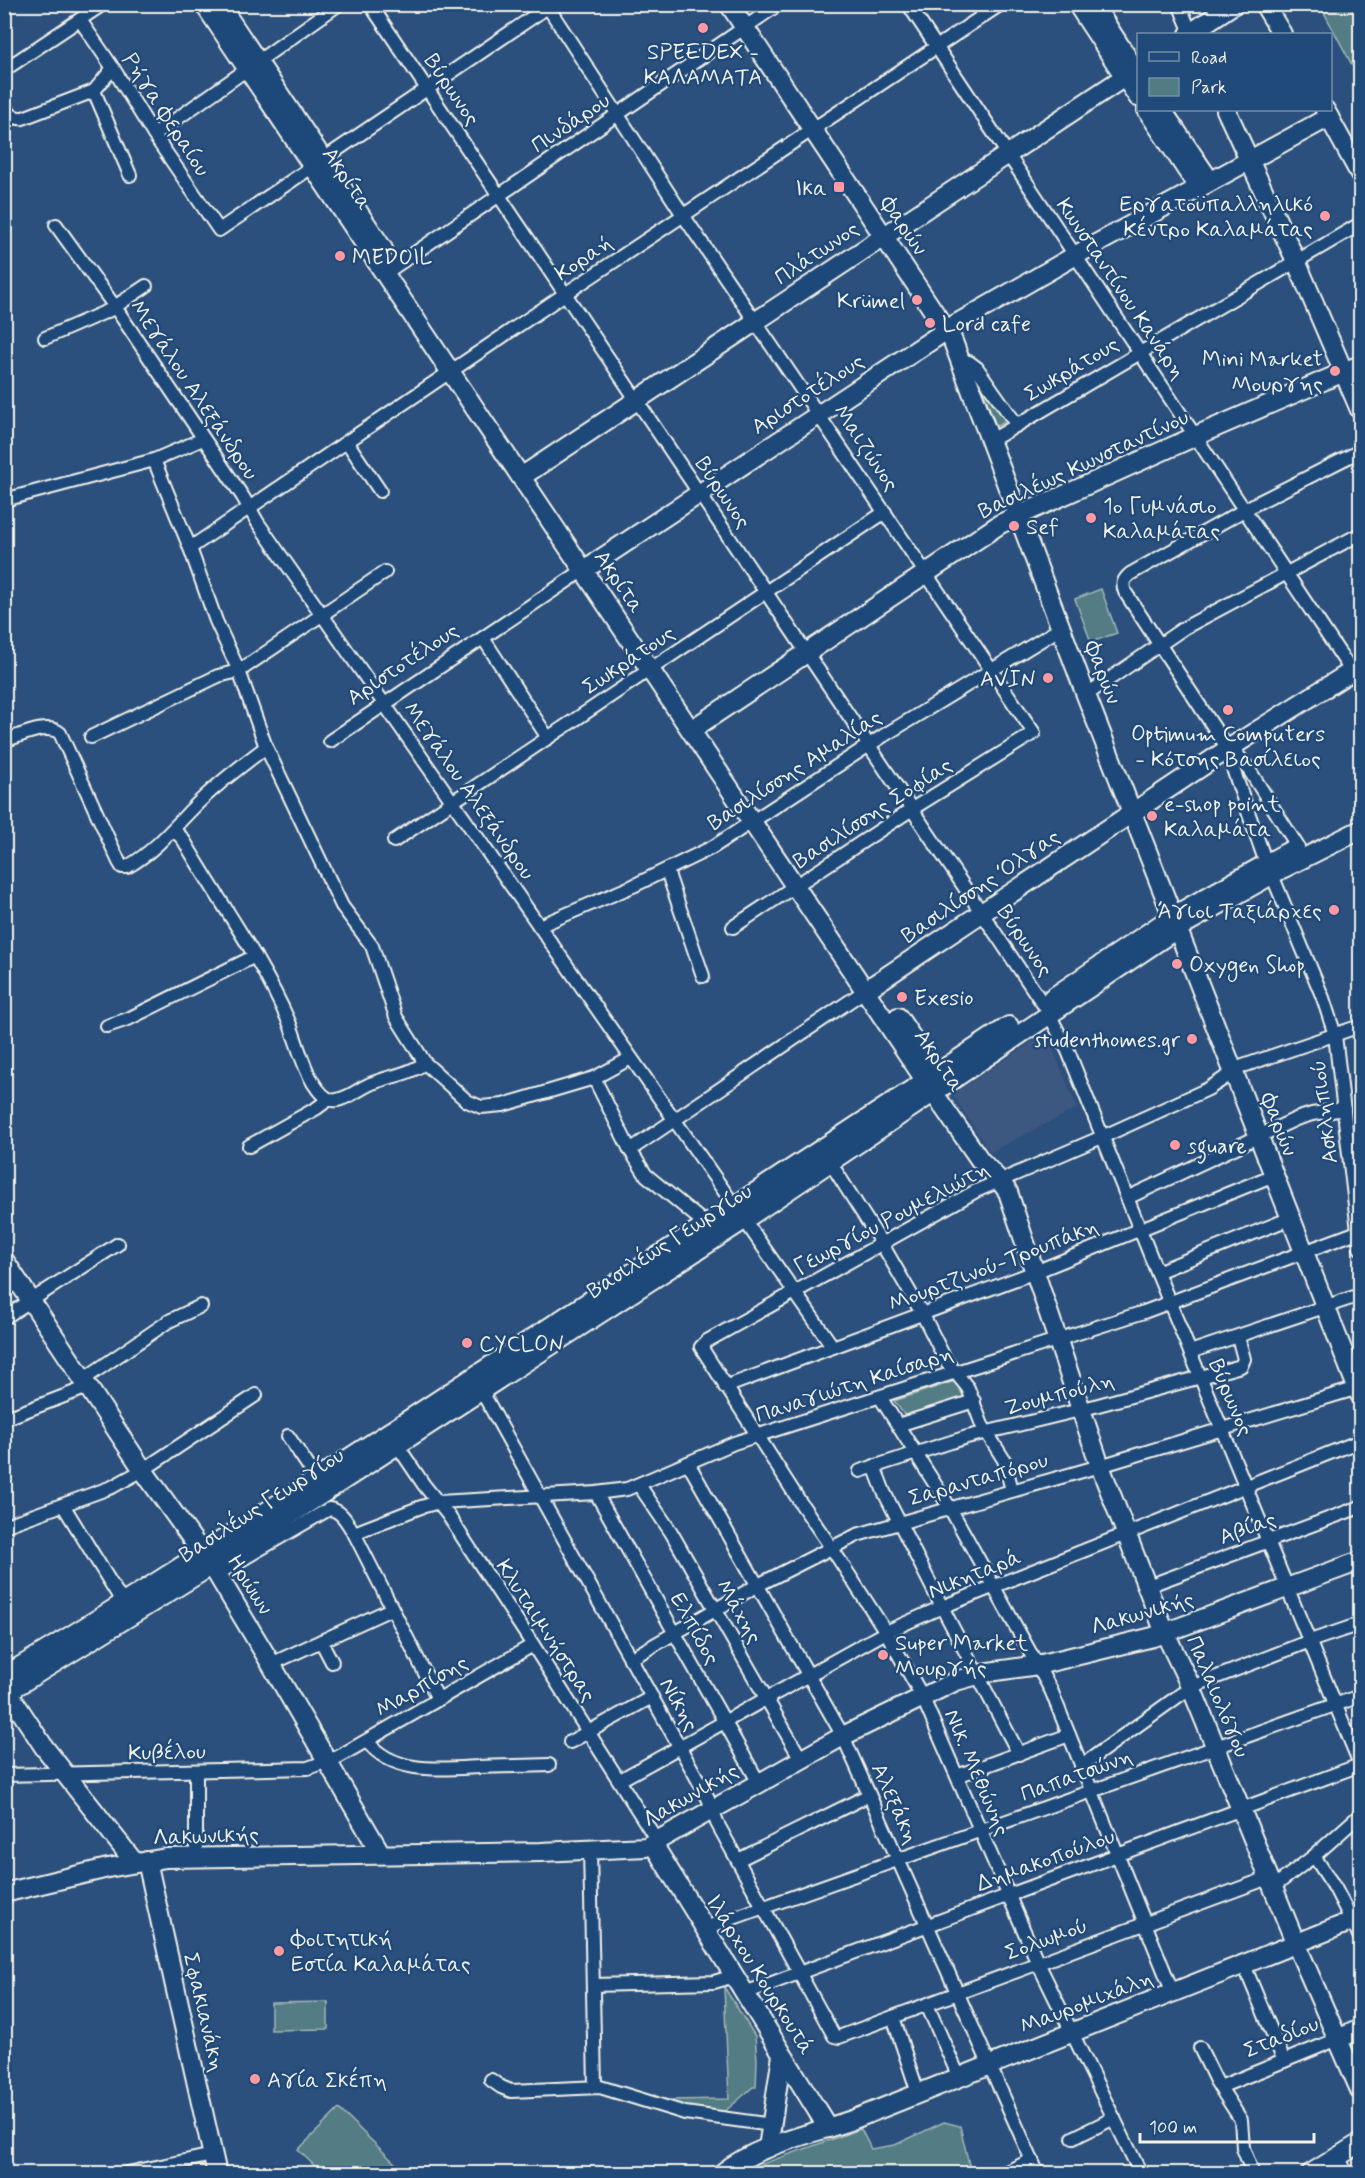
<svg xmlns="http://www.w3.org/2000/svg" width="1365" height="2178" viewBox="0 0 1365 2178" font-family="Mynerve,sans-serif">
<style>
.built{fill:#3c5880}
.green{fill:#527c84;stroke:#a3b6b6;stroke-width:1.5}
.lines{fill:none;stroke-linecap:round;stroke-linejoin:round}
.street-casing{stroke:#f4f1e8;stroke-width:16}
.secondary-casing{stroke:#f4f1e8;stroke-width:22}
.street{stroke:#1f4a7a;stroke-width:12}
.secondary{stroke:#1f4a7a;stroke-width:18}
.poi-dot{fill:#ff9aa2;stroke:#1f4a7a;stroke-width:2}
.labels{text-anchor:middle;stroke-width:5;stroke-linejoin:round;paint-order:stroke}
.poi-label{font-size:22px;fill:#f4f1e8;stroke:#1f4a7a;text-anchor:start}
.street-label{font-size:22px;fill:#f4f1e8;stroke:#1f4a7a}
</style>
<rect width="100%" height="100%" fill="#2c507d"/>
<filter id="ink" filterUnits="userSpaceOnUse"><feTurbulence type="fractalNoise" baseFrequency=".0167" numOctaves="2"/><feDisplacementMap in="SourceGraphic" scale="12" xChannelSelector="R" yChannelSelector="G"/><feConvolveMatrix kernelMatrix="1 2 1 2 8 2 1 2 1" color-interpolation-filters="sRGB"/></filter>
<g filter="url(#ink)">
<path class="built" d="M1046 1033 1077 1108 990 1152 952 1094Z"/>
<g class="green">
<path d="M1320 5H1350L1360 27V80Z"/>
<path d="M983 384 1006 421 998 426 995 423 981 385Z"/>
<path d="M1101 589 1117 633 1091 642 1075 599Z"/>
<path d="M955 1381 965 1398 906 1417 894 1401Z"/>
<path d="M724 1987 755 2036 757 2060 756 2087H753L722 2114 672 2105 653 2097 654 2095 666 2100 729 2099Z"/>
<path d="M328 2002V2029L271 2030V2003Z"/>
<path d="M339 2109 405 2173H322L298 2150Z"/>
<path d="M944 2122 960 2126 971 2173 734 2174 861 2129 871 2149 895 2145Z"/>
</g>
<g class="lines">
<g class="street-casing">
<g id="street">
<path d="M370 4 1043 1004"/>
<path d="M546 4 683 215 1034 733 912 809 733 927"/>
<path d="M908 4 1360 684"/>
<path d="M1179 4 1191 33"/>
<path d="M80 20 113 68 154 135 219 230 552 4"/>
<path d="M4 70 103 4"/>
<path d="M94 91 130 175"/>
<path d="M4 106C9 114 14 119 23 118L94 91 113 68"/>
<path d="M154 135 339 4"/>
<path d="M56 225 115 307 243 497 258 523 833 1347"/>
<path d="M384 274 779 4"/>
<path d="M45 338 110 310 146 286"/>
<path d="M961 360 969 362 977 368 1017 425"/>
<path d="M990 441 1360 224"/>
<path d="M347 442 380 491"/>
<path d="M154 460 190 548 216 621 239 671 266 747 342 906 372 946 396 1017 425 1063 467 1101 481 1107 503 1105 594 1078 631 1058"/>
<path d="M4 500 154 460 203 439"/>
<path d="M190 548 565 294 1001 4"/>
<path d="M483 638 548 738"/>
<path d="M1086 695 1184 628 1360 534"/>
<path d="M91 737 218 676 239 671 385 572"/>
<path d="M4 741C20 736 47 722 60 733L119 862 122 867H127C152 853 171 831 190 811 213 787 240 767 266 747"/>
<path d="M330 741 588 567"/>
<path d="M1228 749 1236 753 1246 765 1298 847"/>
<path d="M172 832 178 834 183 839C218 900 261 958 289 1022 298 1044 307 1086 328 1099 331 1100 334 1101 337 1100 349 1098 359 1089 370 1084 389 1076 408 1075 425 1063"/>
<path d="M394 841 885 512"/>
<path d="M1266 863 1233 769 1228 749 1125 592C1122 584 1123 580 1130 574L1255 504 1360 451"/>
<path d="M667 871 703 976"/>
<path d="M1272 875 1323 998 1335 1035 1360 1248"/>
<path d="M539 926 633 886 713 847 883 736 1061 628"/>
<path d="M1049 1014 1068 1051 1157 1272 1360 1764"/>
<path d="M107 1026 128 1019 255 956"/>
<path d="M594 1078 630 1150 646 1175 708 1226"/>
<path d="M249 1146 317 1108 329 1099"/>
<path d="M630 1150 866 990"/>
<path d="M830 1162 882 1244 923 1315 946 1361 968 1388 982 1425 1004 1460 1012 1490"/>
<path d="M1127 1198 1296 1119 1312 1114 1344 1109"/>
<path d="M1157 1272 1291 1218"/>
<path d="M4 1318 118 1244"/>
<path d="M1190 1352 1360 1295"/>
<path d="M84 1379 169 1321 201 1306"/>
<path d="M725 1387 1035 1272 1274 1175"/>
<path d="M481 1390 708 1798 717 1823 834 2036 839 2037 1268 1878"/>
<path d="M880 1397 950 1508 1051 1690 1173 1993"/>
<path d="M4 1419 88 1387"/>
<path d="M898 1425 974 1401"/>
<path d="M288 1436 317 1479"/>
<path d="M397 1445 424 1485 448 1515 533 1645 658 1842"/>
<path d="M688 1463 843 1736 1038 2174"/>
<path d="M874 1466 884 1492 942 1607 1019 1754"/>
<path d="M860 1471 967 1437 1080 1410 1241 1366 1244 1359 1238 1337"/>
<path d="M639 1485 671 1532 801 1759"/>
<path d="M596 1493 759 1783"/>
<path d="M63 1505 123 1603"/>
<path d="M4 1526 112 1487 143 1470 256 1395"/>
<path d="M354 1533 421 1507 439 1502 596 1493 627 1489 734 1443 1144 1312 1360 1231"/>
<path d="M217 1574 329 1509C342 1510 347 1523 354 1533L438 1699"/>
<path d="M1148 1586 1360 1507"/>
<path d="M321 1641 332 1662"/>
<path d="M630 1659 758 1585 857 1535 1100 1466 1358 1388"/>
<path d="M271 1664 391 1609"/>
<path d="M367 1741C393 1775 441 1769 479 1767 502 1766 526 1766 549 1765"/>
<path d="M570 1742 652 1697"/>
<path d="M1081 1766 1191 1687 1310 1641 1360 1624"/>
<path d="M196 1772V1857"/>
<path d="M4 1775 308 1768 338 1757 533 1645"/>
<path d="M957 1776 1069 1735"/>
<path d="M620 1780 886 1632 942 1607 1360 1441"/>
<path d="M590 1850 595 2086"/>
<path d="M1314 1856 1335 1888 1360 1937"/>
<path d="M738 1860 869 1795"/>
<path d="M1272 1888 1314 1856 1360 1815"/>
<path d="M705 1928 1360 1696"/>
<path d="M1244 1965 1284 2061"/>
<path d="M593 1985 714 1982 734 1976"/>
<path d="M745 1993 1360 1765"/>
<path d="M927 2005 959 2077"/>
<path d="M893 2017 918 2093"/>
<path d="M1200 2048 1216 2081 1241 2120 1243 2148 1253 2174"/>
<path d="M491 2080 501 2087 511 2091 600 2087 685 2113 772 2125"/>
<path d="M1220 2087 1338 2039"/>
<path d="M1073 2138 1114 2118"/>
<path d="M1338 2156 1347 2174"/>
<path d="M123 2174 213 2155"/>
<path d="M1002 2174 1032 2160"/>
<path d="M1141 2174 1038 1963 922 1696 886 1632 831 1547 800 1502 701 1347 707 1341 976 1191 1102 1137 1208 1089 1243 1066 1360 1026"/>
</g>
</g>
<g class="secondary-casing">
<g id="secondary">
<path d="M204 4 933 1092 980 1160 1000 1181 1008 1192 1100 1466 1165 1633 1191 1687 1296 1944 1360 2090"/>
<path d="M219 4 383 249"/>
<path d="M729 4 952 339 1086 695 1360 1395"/>
<path d="M1077 4 1138 97"/>
<path d="M1093 4 1138 74"/>
<path d="M1264 4 1282 34"/>
<path d="M1189 34 1234 4"/>
<path d="M1147 110 1198 187"/>
<path d="M1162 110 1210 181"/>
<path d="M1226 110 1296 261 1360 410"/>
<path d="M1325 110 1360 174"/>
<path d="M521 477 1138 68"/>
<path d="M593 564 956 324 1085 250 1329 117"/>
<path d="M691 730 1000 524 1207 431 1360 365"/>
<path d="M866 990 1228 749 1360 666"/>
<path d="M1052 998 1173 916 1291 850"/>
<path d="M898 1017 943 1084"/>
<path d="M4 1260 143 1470 217 1574 271 1664 381 1854"/>
<path d="M4 1676C142 1594 276 1505 411 1418 611 1289 810 1158 1009 1026"/>
<path d="M4 1686 44 1747 135 1863"/>
<path d="M4 1694 211 1566 744 1220 1178 928 1280 870 1360 830"/>
<path d="M653 1844 828 2128"/>
<path d="M147 1861 217 2174"/>
<path d="M4 1893 108 1868 166 1858 541 1852 646 1847 843 1736 956 1681 989 1672 1038 1665 1153 1637 1360 1561"/>
<path d="M1338 2039 1360 2029"/>
<path d="M768 2148 782 2055"/>
<path d="M721 2174C758 2144 809 2135 852 2120L1360 1918"/>
<path d="M1310 2174 1360 2143"/>
</g>
</g>
<use href="#street" class="street"/>
<use href="#secondary" class="secondary"/>
</g>
</g>
<g class="poi-dot">
<circle cx="703" cy="28" r="6"/>
<rect x="833" y="181" width="12" height="12" rx="3"/>
<circle cx="1325" cy="216" r="6"/>
<circle cx="340" cy="256" r="6"/>
<circle cx="917" cy="300" r="6"/>
<circle cx="930" cy="323" r="6"/>
<circle cx="1335" cy="371" r="6"/>
<circle cx="1091" cy="518" r="6"/>
<circle cx="1014" cy="526" r="6"/>
<circle cx="1048" cy="678" r="6"/>
<circle cx="1228" cy="710" r="6"/>
<circle cx="1152" cy="816" r="6"/>
<circle cx="1334" cy="910" r="6"/>
<circle cx="1177" cy="964" r="6"/>
<circle cx="902" cy="997" r="6"/>
<circle cx="1192" cy="1039" r="6"/>
<circle cx="1175" cy="1145" r="6"/>
<circle cx="467" cy="1343" r="6"/>
<circle cx="883" cy="1655" r="6"/>
<circle cx="279" cy="1951" r="6"/>
<circle cx="255" cy="2079" r="6"/>
</g>
<g class="labels">
<g class="poi-label">
<text x="703" y="59" text-anchor="middle">SPEEDEX -<tspan x="703" dy="25">ΚΑΛΑΜΑΤΑ</tspan></text>
<text x="827" y="195" text-anchor="end">Ικα</text>
<text x="1313" y="211" text-anchor="end">Εργατοϋπαλληλικό<tspan x="1313" dy="25">Κέντρο Καλαμάτας</tspan></text>
<text x="352" y="264">MEDOIL</text>
<text x="905" y="308" text-anchor="end">Krümel</text>
<text x="942" y="331">Lord cafe</text>
<text x="1323" y="366" text-anchor="end">Mini Market<tspan x="1323" dy="25">Μουργης</tspan></text>
<text x="1103" y="513">1ο Γυμνάσιο<tspan x="1103" dy="25">Καλαμάτας</tspan></text>
<text x="1026" y="534">Sef</text>
<text x="1036" y="686" text-anchor="end">AVIN</text>
<text x="1228" y="741" text-anchor="middle">Optimum Computers<tspan x="1228" dy="25">- Κότσης Βασίλειος</tspan></text>
<text x="1164" y="811">e-shop point<tspan x="1164" dy="25">Καλαμάτα</tspan></text>
<text x="1322" y="918" text-anchor="end">Άγιοι Ταξιάρχες</text>
<text x="1189" y="972">Oxygen Shop</text>
<text x="914" y="1005">Exesio</text>
<text x="1180" y="1047" text-anchor="end">studenthomes.gr</text>
<text x="1187" y="1153">sguare</text>
<text x="479" y="1351">CYCLON</text>
<text x="895" y="1650">Super Market<tspan x="895" dy="25">Μουργής</tspan></text>
<text x="291" y="1946">Φοιτητική<tspan x="291" dy="25">Εστία Καλαμάτας</tspan></text>
<text x="267" y="2087">Αγία Σκέπη</text>
</g>
<g class="street-label">
<text transform="translate(453 89) rotate(56)" y="8">Βύρωνος</text>
<text transform="translate(167 114) rotate(57)" y="8">Ρήγα Φεραίου</text>
<text transform="translate(570 122) rotate(-34)" y="8">Πινδάρου</text>
<text transform="translate(348 178) rotate(56)" y="8">Ακρίτα</text>
<text transform="translate(905 225) rotate(56)" y="8">Φαρών</text>
<text transform="translate(816 252) rotate(-34)" y="8">Πλάτωνος</text>
<text transform="translate(583 257) rotate(-34)" y="8">Κοραή</text>
<text transform="translate(1122 288) rotate(56)" y="8">Κωνσταντίνου Κανάρη</text>
<text transform="translate(1071 368) rotate(-31)" y="8">Σωκράτους</text>
<text transform="translate(195 389) rotate(56)" y="8">Μεγάλου Αλεξάνδρου</text>
<text transform="translate(807 393) rotate(-33)" y="8">Αριστοτέλους</text>
<text transform="translate(867 447) rotate(56)" y="8">Μαιζώνος</text>
<text transform="translate(1083 463) rotate(-25)" y="8">Βασιλέως Κωνσταντίνου</text>
<text transform="translate(724 492) rotate(56)" y="8">Βύρωνος</text>
<text transform="translate(620 581) rotate(56)" y="8">Ακρίτα</text>
<text transform="translate(628 659) rotate(-34)" y="8">Σωκράτους</text>
<text transform="translate(402 663) rotate(-34)" y="8">Αριστοτέλους</text>
<text transform="translate(1104 672) rotate(69)" y="8">Φαρών</text>
<text transform="translate(794 769) rotate(-33)" y="8">Βασιλίσσης Αμαλίας</text>
<text transform="translate(470 790) rotate(55)" y="8">Μεγάλου Αλεξάνδρου</text>
<text transform="translate(872 812) rotate(-33)" y="8">Βασιλίσσης Σοφίας</text>
<text transform="translate(980 885) rotate(-34)" y="8">Βασιλίσσης Όλγας</text>
<text transform="translate(1026 940) rotate(56)" y="8">Βύρωνος</text>
<text transform="translate(940 1060) rotate(56)" y="8">Ακρίτα</text>
<text transform="translate(1323 1112) rotate(-97)" y="8">Ασκληπιού</text>
<text transform="translate(1280 1124) rotate(69)" y="8">Φαρών</text>
<text transform="translate(891 1217) rotate(-28)" y="8">Γεωργίου Ρουμελιώτη</text>
<text transform="translate(669 1240) rotate(-33)" y="8">Βασιλέως Γεωργίου</text>
<text transform="translate(993 1264) rotate(-21)" y="8">Μουρτζινού-Τρουπάκη</text>
<text transform="translate(854 1383) rotate(-18)" y="8">Παναγιώτη Καίσαρη</text>
<text transform="translate(1059 1393) rotate(-15)" y="8">Ζουμπούλη</text>
<text transform="translate(1232 1397) rotate(67)" y="8">Βύρωνος</text>
<text transform="translate(978 1478) rotate(-16)" y="8">Σαρανταπόρου</text>
<text transform="translate(261 1504) rotate(-33)" y="8">Βασιλέως Γεωργίου</text>
<text transform="translate(1247 1527) rotate(-20)" y="8">Αβίας</text>
<text transform="translate(974 1573) rotate(-22)" y="8">Νικηταρά</text>
<text transform="translate(251 1584) rotate(58)" y="8">Ηρώων</text>
<text transform="translate(740 1611) rotate(60)" y="8">Μάχης</text>
<text transform="translate(1142 1612) rotate(-16)" y="8">Λακωνικής</text>
<text transform="translate(696 1628) rotate(61)" y="8">Ελπίδος</text>
<text transform="translate(547 1630) rotate(57)" y="8">Κλυταιμνήστρας</text>
<text transform="translate(421 1685) rotate(-30)" y="8">Μαρπίσης</text>
<text transform="translate(1219 1696) rotate(67)" y="8">Παλαιολόγου</text>
<text transform="translate(680 1704) rotate(61)" y="8">Νίκης</text>
<text transform="translate(167 1751) rotate(-1)" y="8">Κυβέλου</text>
<text transform="translate(978 1772) rotate(67)" y="8">Νικ. Μεθώνης</text>
<text transform="translate(1076 1774) rotate(-20)" y="8">Παπατσώνη</text>
<text transform="translate(690 1794) rotate(-30)" y="8">Λακωνικής</text>
<text transform="translate(896 1803) rotate(66)" y="8">Αλεξάκη</text>
<text transform="translate(206 1835) rotate(-2)" y="8">Λακωνικής</text>
<text transform="translate(1045 1859) rotate(-20)" y="8">Δημακοπούλου</text>
<text transform="translate(1046 1938) rotate(-20)" y="8">Σολωμού</text>
<text transform="translate(761 1974) rotate(58)" y="8">Ιλάρχου Κουρκουτά</text>
<text transform="translate(1086 2001) rotate(-21)" y="8">Μαυρομιχάλη</text>
<text transform="translate(205 2012) rotate(77)" y="8">Σφακιανάκη</text>
<text transform="translate(1281 2036) rotate(-22)" y="8">Σταδίου</text>
</g>
</g>
<rect width="1365" height="2178" fill="none" stroke="#1f4a7a" stroke-width="24"/>
<rect x="12" y="12" width="1341" height="2154" fill="none" stroke="#f4f1e8" stroke-width="2" filter="url(#ink)"/>
<rect x="1137" y="33" width="195" height="78" fill="#1f4a7a" stroke="#748da6" stroke-width="1.5"/>
<rect x="1149" y="52" width="30" height="9" fill="#1f4a7a" stroke="#748da6" stroke-width="1.5"/>
<text x="1191" y="63" font-size="18" fill="#f4f1e8">Road</text>
<rect x="1149" y="78" width="30" height="18" fill="#527c84" stroke="#748da6" stroke-width="1.5"/>
<text x="1191" y="93" font-size="18" fill="#f4f1e8">Park</text>
<path d="M1140 2133v9h174v-9" fill="none" stroke="#f4f1e8" stroke-width="3"/>
<text x="1149" y="2133" font-size="18" fill="#f4f1e8" stroke="#1f4a7a" stroke-width="4.5" paint-order="stroke">100 m</text>
</svg>
